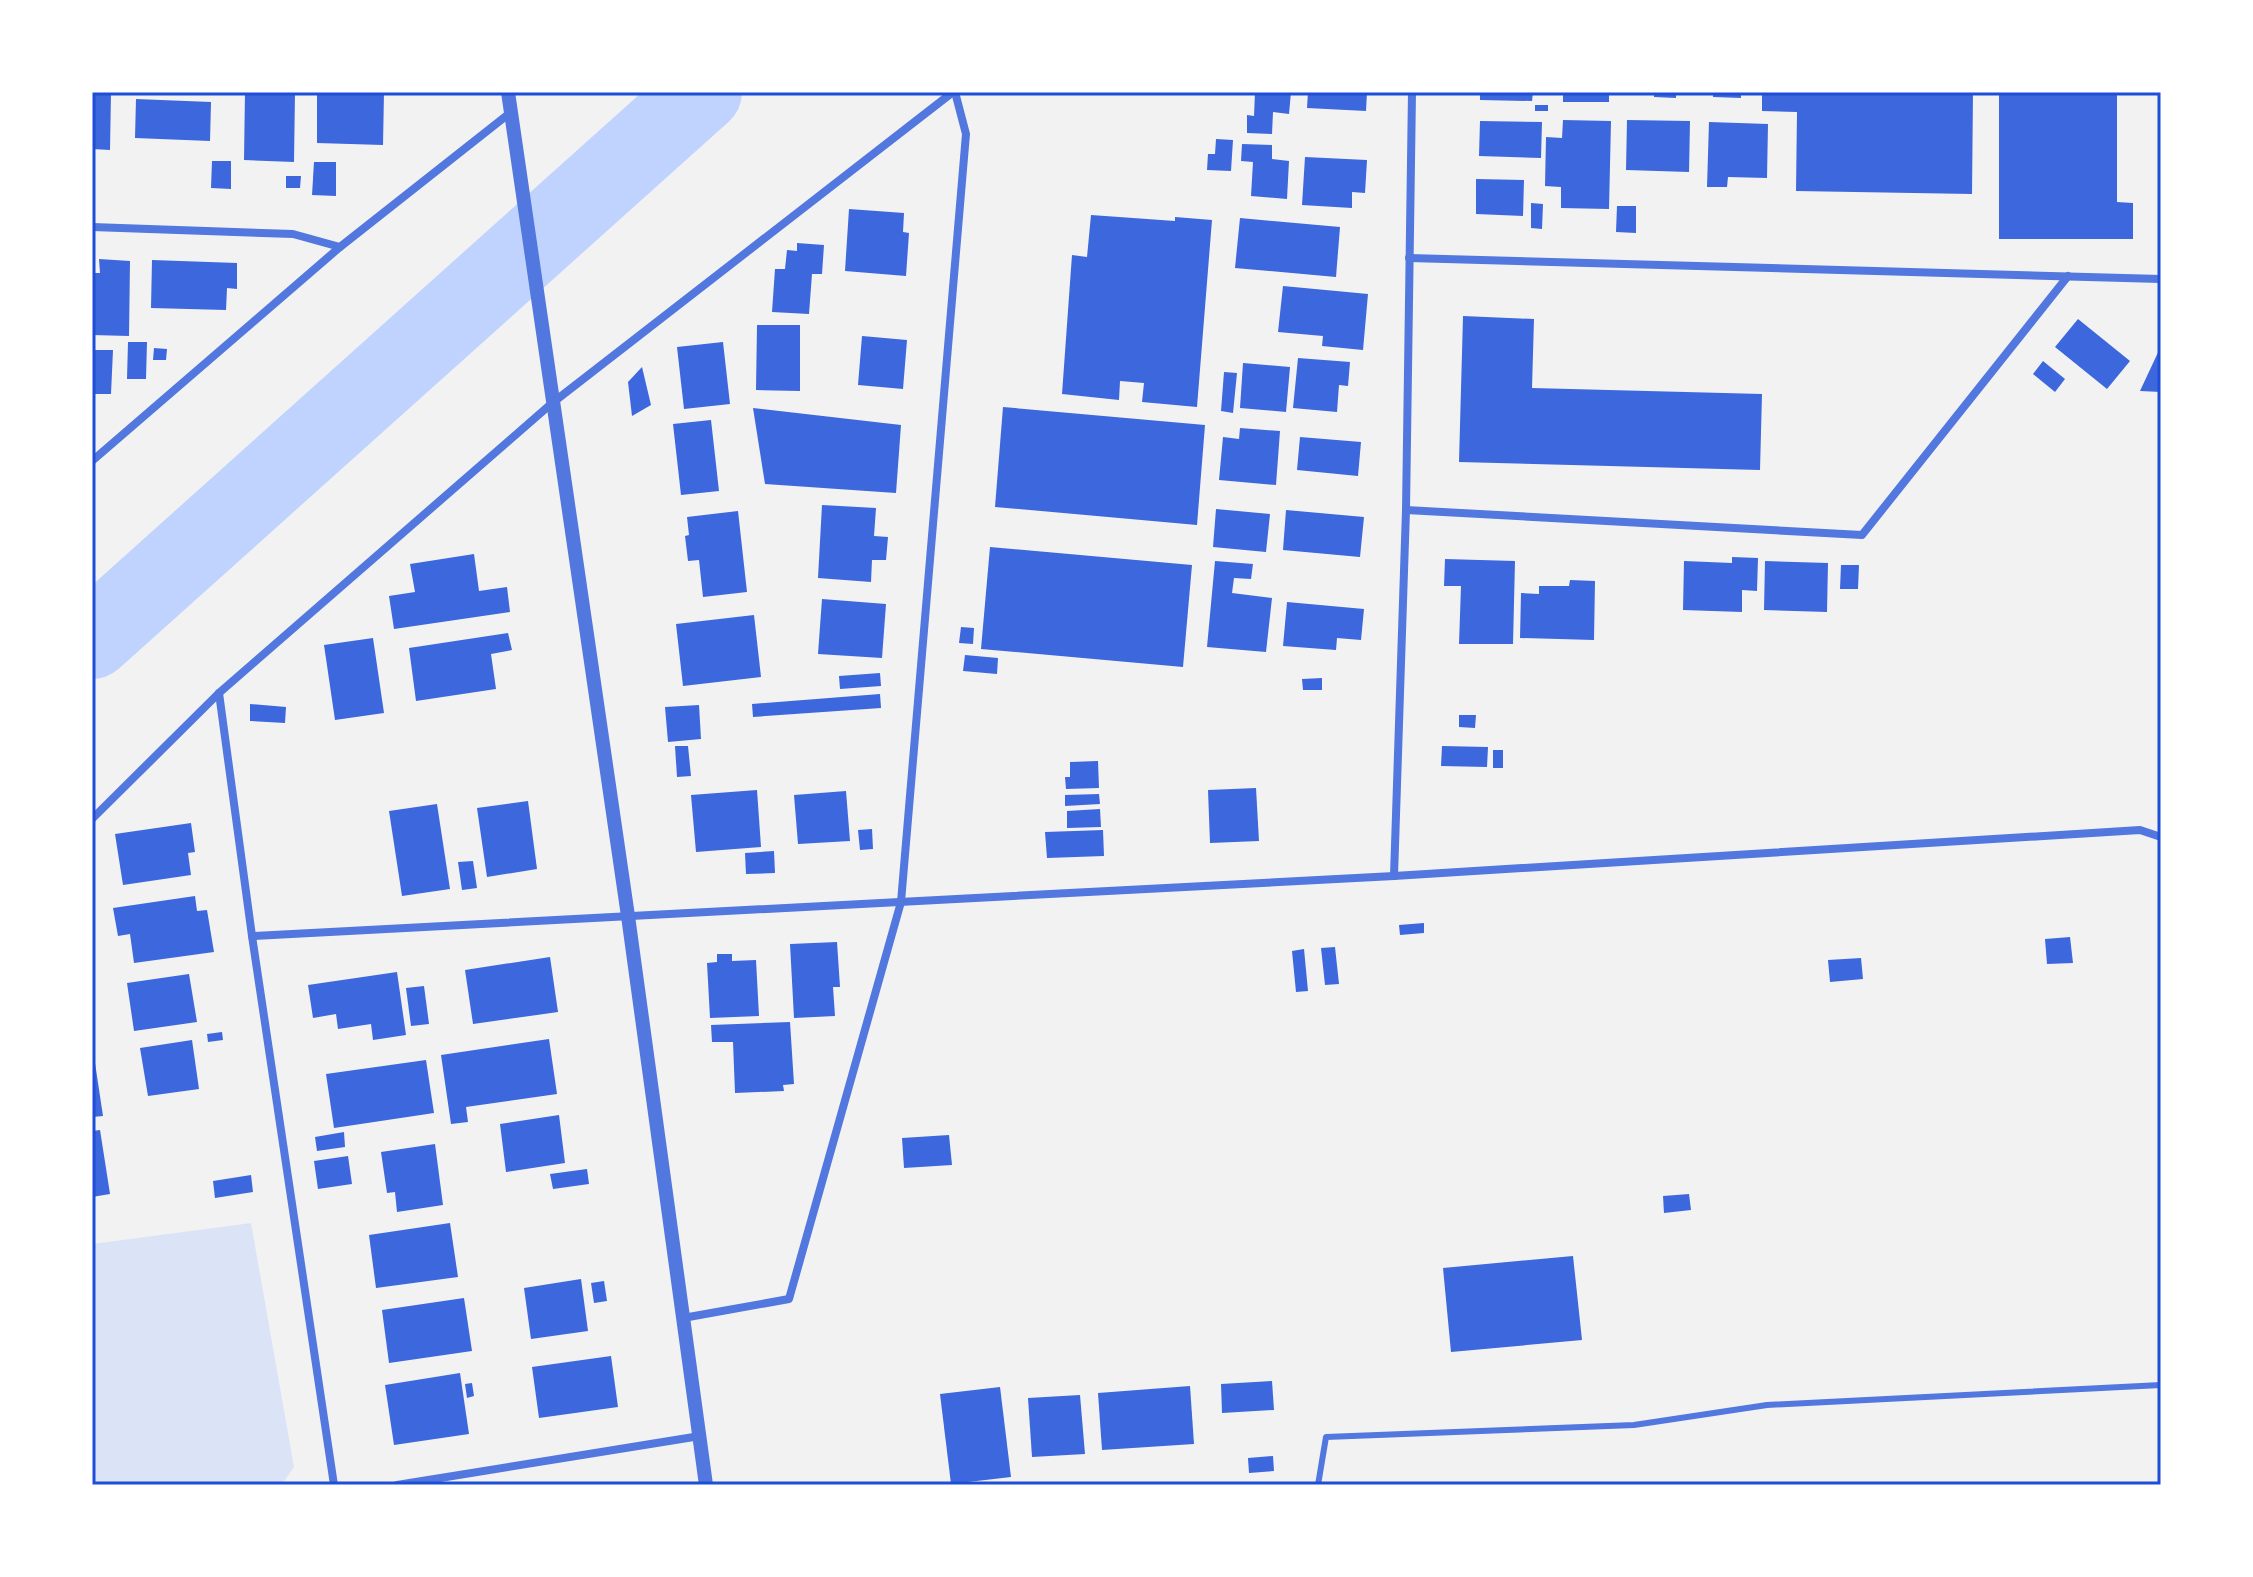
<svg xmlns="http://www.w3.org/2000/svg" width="2253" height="1577" viewBox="0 0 2253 1577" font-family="'Source Sans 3',sans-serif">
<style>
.green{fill:#dbe4f7}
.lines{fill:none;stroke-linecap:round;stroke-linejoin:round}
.river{stroke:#bfd3fe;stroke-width:80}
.building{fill:#3d67dc}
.service{stroke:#5277de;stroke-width:6}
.minor{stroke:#5277de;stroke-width:8}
.tertiary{stroke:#5277de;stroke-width:14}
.neatline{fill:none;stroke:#1d4ed8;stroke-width:3}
</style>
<rect width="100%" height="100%" fill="#f2f2f2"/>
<path class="green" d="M251 1223 294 1467 283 1483 269 1485H92V1244Z"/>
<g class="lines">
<path class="river" d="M92 639 702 92"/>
</g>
<g class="building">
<path d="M92 92H111L110 150 92 149Z"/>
<path d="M245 92H295L294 162 244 160Z"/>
<path d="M317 92H384L383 145 317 143Z"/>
<path d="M1255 92H1291L1289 114 1273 112 1272 134 1247 133V115L1254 116Z"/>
<path d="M1308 92H1367L1366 111 1307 108Z"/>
<path d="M1480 92H1533L1532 101 1480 100Z"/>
<rect x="1563" y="92" width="46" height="10"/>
<path d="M1654 92H1676V98L1654 97Z"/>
<path d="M1713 92H1741V98L1713 97Z"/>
<path d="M1762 92H1973L1972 194 1796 191 1797 112 1762 111Z"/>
<path d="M1999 92H2117V202L2133 203V239H1999Z"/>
<path d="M136 99 211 102 210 141 135 138Z"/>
<rect x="1535" y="105" width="13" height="6"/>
<path d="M1563 120 1611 121 1609 209 1561 208V187L1545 186 1546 137 1562 138Z"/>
<path d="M1627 120 1690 121 1689 172 1626 170Z"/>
<path d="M1480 121 1542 122 1541 158 1479 156Z"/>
<path d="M1709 122 1768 124 1767 178 1728 177 1727 187H1707Z"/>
<path d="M1216 139 1233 140 1231 171 1207 170 1208 154H1215Z"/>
<path d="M1242 144 1272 145V159L1289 161 1287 199 1251 196 1253 162 1241 161Z"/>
<path d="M1305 157 1367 160 1365 193 1352 192V208L1302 205Z"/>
<path d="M212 161H231V189L211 188Z"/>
<path d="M314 162H336V196L312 195Z"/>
<path d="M286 176H301L300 188H286Z"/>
<path d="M1476 179 1524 180 1523 216 1476 214Z"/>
<path d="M1531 203 1543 204 1542 229 1531 228Z"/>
<path d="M1617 206H1636V233L1616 232Z"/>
<path d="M849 209 904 213 903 232 909 233 906 276 845 271Z"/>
<path d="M1091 215 1175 221V217L1212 220 1197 407 1142 402 1144 383 1120 381 1119 400 1062 394 1072 255 1087 257Z"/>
<path d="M1240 218 1340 227 1336 277 1235 268Z"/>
<path d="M797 243 824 245 822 274H812L809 314 772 312 775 269H785L787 250 797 251Z"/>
<path d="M99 259 130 261 129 336 92 335V273H100Z"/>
<path d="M152 260 237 263V289L227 288 226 310 151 308Z"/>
<path d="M1283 286 1368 294 1363 350 1322 346 1323 336 1278 332Z"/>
<path d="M1463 316 1534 319 1532 388 1762 394 1760 470 1459 462Z"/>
<path d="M2078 319 2130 361 2107 389 2055 347Z"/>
<path d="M757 325H800V391L756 390Z"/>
<path d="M862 336 907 340 903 389 858 385Z"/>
<path d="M128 342H147L146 379H127Z"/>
<path d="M723 342 730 404 684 409 677 347Z"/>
<path d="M2161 346V392L2140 391Z"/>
<path d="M154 348 167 349 166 360H153Z"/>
<path d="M92 350H113L111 394H92Z"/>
<path d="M1298 358 1350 362 1348 386 1339 385 1337 412 1293 408Z"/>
<path d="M2043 361 2065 379 2055 392 2033 374Z"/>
<path d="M1243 363 1290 367 1286 412 1240 408Z"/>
<path d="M642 367 651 405 632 416 628 382Z"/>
<path d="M1224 372 1237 373 1233 413 1221 411Z"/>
<path d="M1003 407 1205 425 1197 525 995 507Z"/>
<path d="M753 408 901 425 896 493 765 484Z"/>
<path d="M711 420 719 491 681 495 673 424Z"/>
<path d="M1240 428 1280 431 1276 485 1219 480 1223 437 1239 439Z"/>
<path d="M1300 437 1361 442 1358 476 1297 470Z"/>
<path d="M822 505 876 508 874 536 888 537 886 560H872L871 582 818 578Z"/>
<path d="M1216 509 1270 514 1266 552 1213 547Z"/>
<path d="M1286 510 1364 517 1360 557 1283 550Z"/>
<path d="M738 511 747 592 703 597 699 560 688 561 685 536 689 535 687 517Z"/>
<path d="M990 547 1192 565 1183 667 981 649Z"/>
<path d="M474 554 479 591 507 587 510 612 394 629 389 596 415 592 410 564Z"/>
<path d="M1732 557 1758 558 1757 591 1742 590V612L1683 610 1684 561 1732 563Z"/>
<path d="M1445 559 1515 561 1513 644H1459L1461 586H1444Z"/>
<path d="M1215 561 1253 564 1251 579 1234 578 1232 593 1272 598 1266 652 1207 647Z"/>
<path d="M1765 561 1828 563 1827 612 1764 610Z"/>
<path d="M1841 565H1859L1858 589H1840Z"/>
<path d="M1570 580 1595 581 1594 640 1520 638 1521 593 1539 594V586H1569Z"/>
<path d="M822 599 886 604 882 658 818 654Z"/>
<path d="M1287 602 1364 609 1361 640 1337 638 1336 650 1283 646Z"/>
<path d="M754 615 761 677 683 686 676 624Z"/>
<path d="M961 627 974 628 973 644 959 643Z"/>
<path d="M508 633 512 650 491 654 496 689 416 701 409 648Z"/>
<path d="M373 638 384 713 335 720 324 645Z"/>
<path d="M965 655 998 658 997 674 963 671Z"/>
<path d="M880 673 881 686 840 689 839 676Z"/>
<path d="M1322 678V690H1303L1302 679Z"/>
<path d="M880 694 881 708 753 717 752 704Z"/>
<path d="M250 704 286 707 285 723 250 721Z"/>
<path d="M699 705 701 739 668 742 665 707Z"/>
<path d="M1459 715H1476L1475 728 1459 727Z"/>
<path d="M675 746H688L691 776 677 777Z"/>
<path d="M1442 746 1488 747 1487 767 1441 766Z"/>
<rect x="1493" y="750" width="10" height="18"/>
<path d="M1098 761 1099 788 1066 789 1065 777H1070V762Z"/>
<path d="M1256 788 1259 841 1210 843 1208 790Z"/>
<path d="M757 790 761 847 696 852 691 795Z"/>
<path d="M846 791 850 841 798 844 794 795Z"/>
<path d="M1099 794 1100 804 1065 806V795Z"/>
<path d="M528 801 537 869 487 877 477 808Z"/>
<path d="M437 804 450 889 402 896 389 811Z"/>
<path d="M1100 809 1101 827 1067 828V811Z"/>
<path d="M191 823 195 852 188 853 191 875 123 885 115 834Z"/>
<path d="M872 829 873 849 860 850 858 830Z"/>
<path d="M1103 830 1104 856 1047 858 1045 832Z"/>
<path d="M774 851 775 873 746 874 745 853Z"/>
<path d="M473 861 477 888 462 890 458 862Z"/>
<path d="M195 896 197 911 207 910 214 952 134 963 130 934 118 936 113 908Z"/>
<path d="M1424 923V933L1400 935 1399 925Z"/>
<path d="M2070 937 2073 963 2047 964 2045 939Z"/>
<path d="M837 942 840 987H833L835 1016 794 1018 790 944Z"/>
<path d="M1335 947 1339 984 1325 985 1321 948Z"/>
<path d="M1304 949 1308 991 1296 992 1292 951Z"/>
<path d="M717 954H732V961L756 960 759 1016 710 1018 707 963 717 962Z"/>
<path d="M550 957 558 1012 473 1024 465 970Z"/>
<path d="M1861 958 1863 979 1830 982 1828 960Z"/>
<path d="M397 972 406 1035 373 1040 371 1024 338 1029 336 1014 313 1018 308 985Z"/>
<path d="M189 974 197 1022 134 1031 127 983Z"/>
<path d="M424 986 429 1024 411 1026 406 988Z"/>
<path d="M790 1022 794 1084 783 1085 784 1091 735 1093 733 1042H712L711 1025Z"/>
<path d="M222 1032 223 1040 208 1042 207 1034Z"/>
<path d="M549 1039 557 1094 466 1107 468 1122 451 1124 441 1055Z"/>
<path d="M192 1040 199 1089 148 1096 140 1048Z"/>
<path d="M426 1060 434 1113 334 1128 326 1074Z"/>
<path d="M92 1063H95L103 1116 92 1117Z"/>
<path d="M559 1115 565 1163 506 1172 500 1124Z"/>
<path d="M100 1130 110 1194 92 1197V1131Z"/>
<path d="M344 1132 345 1147 317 1151 315 1137Z"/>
<path d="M949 1135 952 1165 904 1168 902 1138Z"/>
<path d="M435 1144 443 1205 397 1212 395 1192 387 1193 381 1152Z"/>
<path d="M348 1156 352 1184 318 1189 314 1161Z"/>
<path d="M587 1169 589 1184 553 1189 550 1174Z"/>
<path d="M251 1175 253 1192 215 1198 213 1181Z"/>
<path d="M1689 1194 1691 1210 1664 1213 1663 1196Z"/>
<path d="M450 1223 458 1277 376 1288 369 1235Z"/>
<path d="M1573 1256 1582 1340 1451 1352 1443 1268Z"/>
<path d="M581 1279 588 1331 531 1339 524 1288Z"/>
<path d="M604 1281 607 1301 594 1303 591 1283Z"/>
<path d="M464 1298 472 1351 389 1363 382 1310Z"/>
<path d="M611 1356 618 1407 539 1418 532 1367Z"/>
<path d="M460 1373 469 1434 394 1445 385 1385Z"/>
<path d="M1272 1381 1274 1410 1222 1413 1221 1384Z"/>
<path d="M472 1383 474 1396 467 1398 465 1384Z"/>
<path d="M1190 1386 1194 1444 1102 1450 1098 1393Z"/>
<path d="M1000 1387 1011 1477 951 1484 940 1394Z"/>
<path d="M1080 1395 1085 1454 1032 1457 1028 1398Z"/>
<path d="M1273 1456 1274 1471 1249 1473 1248 1458Z"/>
</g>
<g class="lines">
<path class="service" d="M1318 1485 1326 1437 1634 1425 1767 1405 2161 1385"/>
<g class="minor">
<path d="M92 227 293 234 340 247"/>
<path d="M1409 258 2161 279"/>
<path d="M92 461 340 247 510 113"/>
<path d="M1406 510 1862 535 2068 276"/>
<path d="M219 693 252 936 334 1485"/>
<path d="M92 819 219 693 551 404 953 92"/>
<path d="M1394 876 1406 510 1412 92"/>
<path d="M252 936 1394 876 2140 830 2161 837"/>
<path d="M683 1318 789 1299 901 902 966 134 955 92"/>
<path d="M397 1485 700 1436"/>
</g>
<path class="tertiary" d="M508 92 628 916 706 1485"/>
</g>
<rect width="2253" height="1577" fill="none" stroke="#ffffff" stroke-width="188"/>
<rect x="94" y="94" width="2065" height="1389" class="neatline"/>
</svg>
